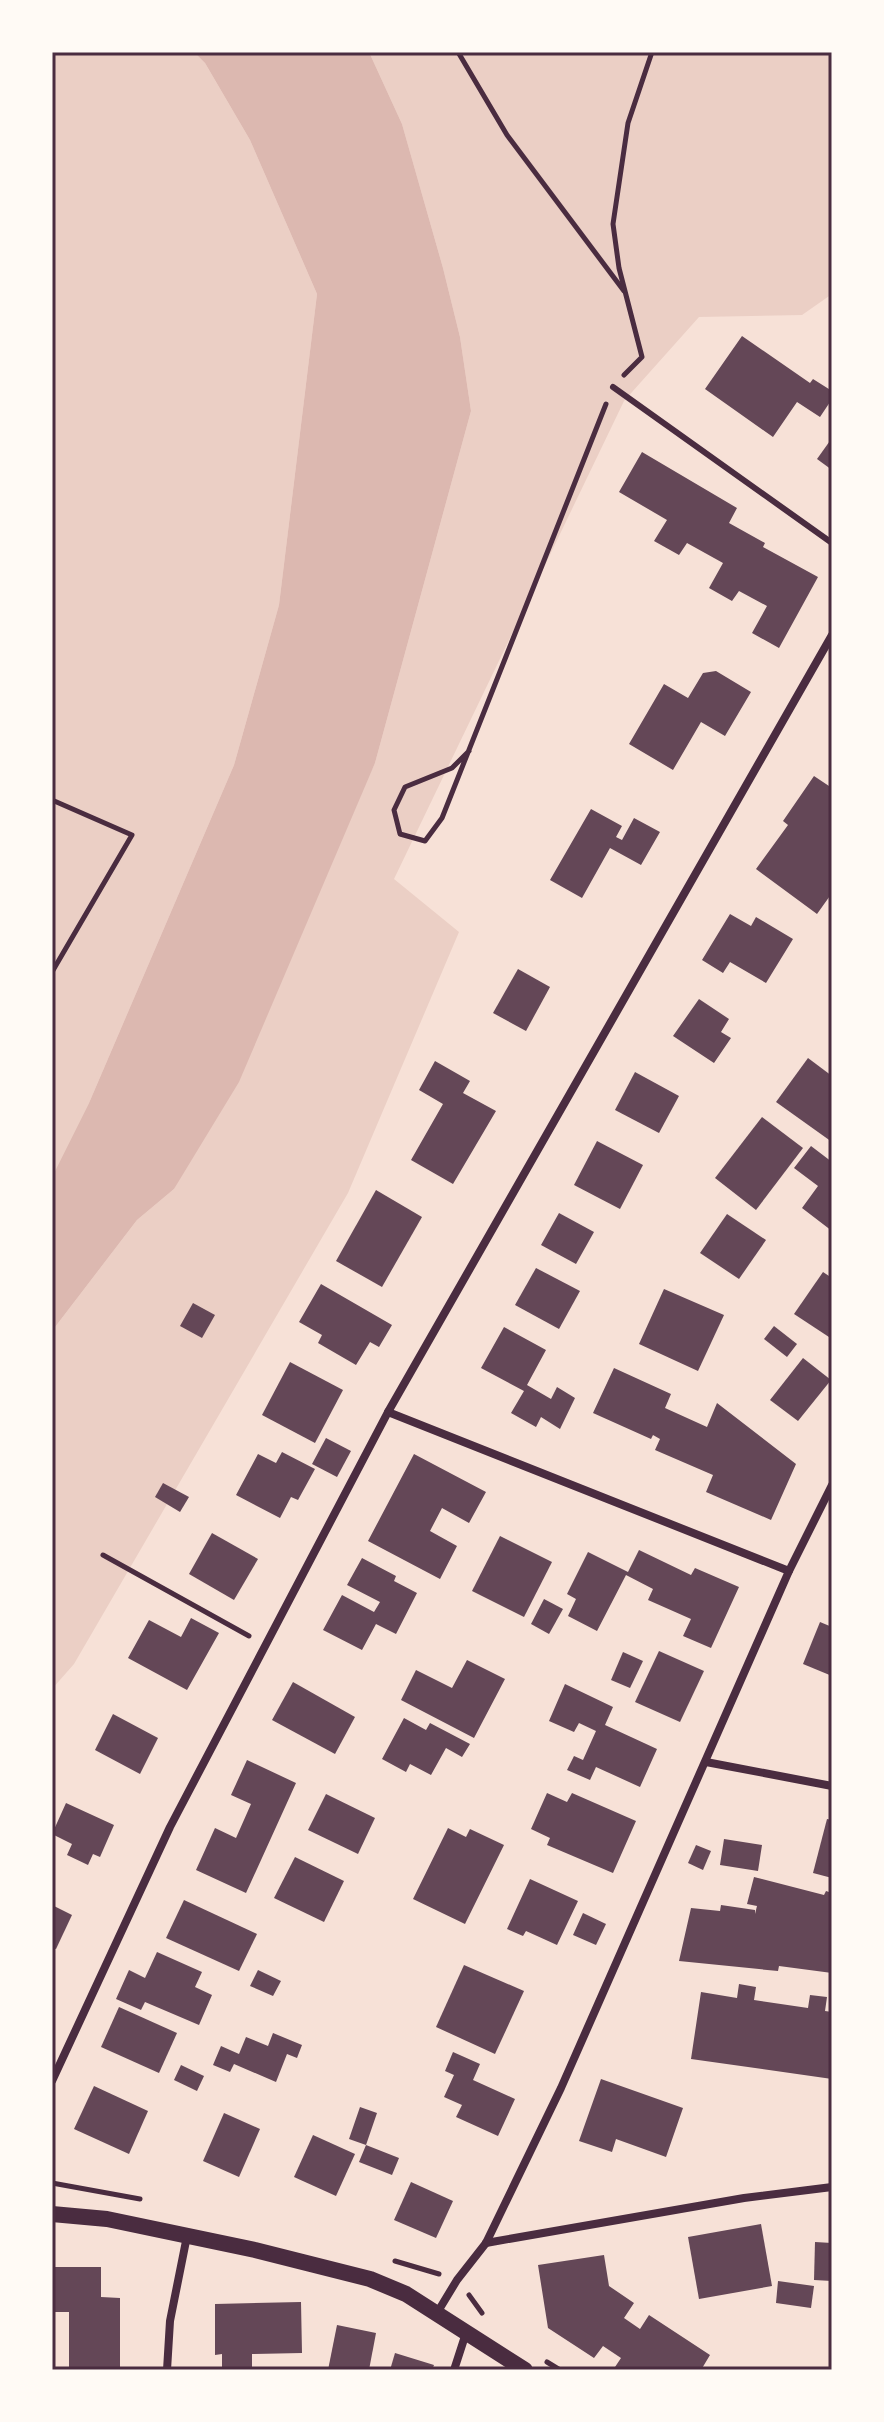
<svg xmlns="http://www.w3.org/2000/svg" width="884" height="2422" viewBox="0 0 884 2422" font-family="'Sofia Sans Condensed',sans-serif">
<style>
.green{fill:#ebcfc5}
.water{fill:#dcb8b0}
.building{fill:#644757}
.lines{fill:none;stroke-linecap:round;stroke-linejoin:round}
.path{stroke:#4a2c40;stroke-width:5}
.service{stroke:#4a2c40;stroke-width:6}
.minor{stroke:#4a2c40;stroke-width:8}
.secondary{stroke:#4a2c40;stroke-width:16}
.neatline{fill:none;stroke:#4a2c40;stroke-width:3}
</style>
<rect width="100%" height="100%" fill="#f7e1d7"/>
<g class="green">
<path d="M52 52H194L205 63 250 140 317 294 279 605 234 765 89 1103 52 1177Z"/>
<path d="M369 52H832V294L802 315 699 317 624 401 394 879 459 932 348 1193 74 1664 52 1689V1331L137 1220 174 1189 375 763 471 411 460 337 443 268 402 124Z"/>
</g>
<path class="water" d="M194 52H369L402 124 443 268 460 337 471 411 375 763 239 1082 174 1189 137 1220 52 1331V1177L89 1103 234 765 279 605 317 294 250 140 205 63Z"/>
<g class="building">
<path d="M742 336 810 383 813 379 832 391V399L820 417 797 402 773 437 705 389Z"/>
<path d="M832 438V470L817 459Z"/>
<path d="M642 452 737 508 729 523 765 543 763 547 818 577 779 648 752 633 767 606 739 591 732 601 709 588 723 563 687 543 679 555 654 541 667 520 619 492Z"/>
<path d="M716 671 751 692 725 736 701 722 673 770 629 744 664 684 688 698 703 673Z"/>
<path d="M814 776 832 788V893L817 914 756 869 788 825 783 821Z"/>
<path d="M591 809 622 826 616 837 622 840 634 818 660 832 641 865 610 848 582 898 550 880Z"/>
<path d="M730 914 751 926 756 917 793 939 766 983 730 962 723 973 702 960Z"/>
<path d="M518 969 550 987 526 1031 493 1013Z"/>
<path d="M699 999 729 1019 721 1032 731 1038 714 1063 673 1036Z"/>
<path d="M808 1058 832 1076V1142L776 1102Z"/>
<path d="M435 1061 470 1081 463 1093 496 1111 453 1184 411 1160 443 1104 419 1090Z"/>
<path d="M635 1072 679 1096 659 1133 615 1110Z"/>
<path d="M762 1117 803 1148 756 1210 715 1178Z"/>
<path d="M597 1141 643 1165 620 1209 574 1185Z"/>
<path d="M811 1146 832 1162 829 1171 832 1173V1231L802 1208 818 1186 794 1168Z"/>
<path d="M376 1190 422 1217 382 1287 336 1261Z"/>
<path d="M559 1213 594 1232 576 1264 541 1245Z"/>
<path d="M727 1214 766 1240 739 1279 700 1253Z"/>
<path d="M536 1268 580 1291 559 1329 515 1305Z"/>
<path d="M823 1272 832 1278V1339L794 1314Z"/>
<path d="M321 1284 392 1325 379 1347 370 1342 356 1365 318 1343 322 1335 299 1322Z"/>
<path d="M664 1289 724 1315 698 1371 639 1344Z"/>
<path d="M193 1303 215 1315 202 1338 180 1326Z"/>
<path d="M774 1326 797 1344 787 1357 764 1339Z"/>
<path d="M504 1327 546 1350 527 1385 551 1399 557 1387 575 1398 560 1429 541 1417 536 1427 511 1413 524 1391 481 1368Z"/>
<path d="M803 1358 831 1380 798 1421 770 1400Z"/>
<path d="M290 1362 343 1390 315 1443 262 1415Z"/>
<path d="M614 1368 671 1394 665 1408 707 1427 717 1403 796 1464 771 1520 706 1492 713 1475 655 1450 660 1439 653 1435 651 1439 593 1413Z"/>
<path d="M326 1438 351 1451 337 1477 312 1464Z"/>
<path d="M282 1452 315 1469 298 1500 291 1497 280 1518 236 1495 258 1454 276 1463Z"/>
<path d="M414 1454 486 1492 469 1523 442 1508 430 1531 457 1546 440 1579 368 1541Z"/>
<path d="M163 1483 189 1497 180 1512 155 1497Z"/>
<path d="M212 1533 258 1559 234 1600 189 1574Z"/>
<path d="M500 1536 552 1562 524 1617 472 1591Z"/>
<path d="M639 1550 691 1575 695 1568 739 1587 711 1648 683 1636 691 1619 648 1600 653 1589 626 1575 597 1631 568 1616 576 1599 567 1594 588 1552 628 1572Z"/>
<path d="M362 1558 396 1576 394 1581 417 1593 396 1634 376 1624 362 1650 323 1630 342 1595 374 1612 380 1602 347 1585Z"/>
<path d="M544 1599 563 1609 549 1634 531 1624Z"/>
<path d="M191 1618 219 1633 187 1690 128 1658 149 1620 181 1637Z"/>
<path d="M820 1622 832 1627V1676L803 1664Z"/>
<path d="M659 1651 704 1671 680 1722 635 1702Z"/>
<path d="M623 1652 643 1661 630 1688 611 1680Z"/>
<path d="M467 1660 505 1679 474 1738 401 1700 416 1670 452 1688Z"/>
<path d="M293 1682 355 1717 335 1754 272 1720Z"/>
<path d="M565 1684 613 1707 605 1725 657 1749 640 1787 596 1767 590 1780 567 1770 574 1756 583 1760 596 1731 579 1723 574 1732 549 1721Z"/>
<path d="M113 1714 158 1738 140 1774 95 1750Z"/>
<path d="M404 1718 426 1730 430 1723 470 1744 462 1757 446 1748 431 1775 410 1764 406 1772 382 1759Z"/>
<path d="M247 1760 296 1783 246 1893 196 1870 215 1828 236 1838 251 1804 231 1795Z"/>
<path d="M547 1793 567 1802 572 1793 636 1821 613 1873 547 1845 550 1838 531 1829Z"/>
<path d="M326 1794 375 1818 358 1854 308 1830Z"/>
<path d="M66 1803 114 1825 100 1857 93 1854 88 1865 67 1855 72 1844 52 1834Z"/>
<path d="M827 1819 832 1820V1878L813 1873Z"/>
<path d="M448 1828 466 1837 470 1829 504 1845 465 1924 413 1899Z"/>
<path d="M724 1839 762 1845 758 1871 720 1865Z"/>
<path d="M696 1845 711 1851 703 1870 688 1863Z"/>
<path d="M295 1857 344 1881 324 1922 274 1898Z"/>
<path d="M754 1877 824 1895 826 1891 832 1893V1973L779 1966 778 1971 679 1961 691 1908 720 1911 721 1905 755 1910V1914L757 1906 747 1904Z"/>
<path d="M530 1879 578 1901 557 1945 526 1931 523 1936 507 1929Z"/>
<path d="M184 1900 257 1934 239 1971 166 1938Z"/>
<path d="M52 1905 72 1915 56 1949 52 1948Z"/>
<path d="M583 1913 606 1924 596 1945 573 1935Z"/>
<path d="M157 1952 202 1972 195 1987 212 1995 199 2025 145 2002 141 2010 116 1999 129 1970 145 1978Z"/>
<path d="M464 1965 524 1991 495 2054 436 2027Z"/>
<path d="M258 1970 281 1981 273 1996 250 1986Z"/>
<path d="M739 1984 756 1987 754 2000 808 2008 810 1995 827 1997 825 2011 832 2012V2079L691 2059 701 1992 737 1998Z"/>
<path d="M119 2007 177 2033 159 2073 101 2047Z"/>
<path d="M273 2033 302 2045 297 2058 287 2054 276 2082 234 2064 230 2072 213 2065 221 2046 239 2054 246 2037 268 2046Z"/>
<path d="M453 2052 480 2064 473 2080 515 2099 498 2136 456 2117 462 2105 444 2097 454 2075 445 2071Z"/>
<path d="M181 2065 204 2076 197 2091 174 2080Z"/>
<path d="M601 2079 683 2108 666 2157 616 2139 612 2152 579 2141Z"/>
<path d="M94 2086 148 2111 129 2154 74 2129Z"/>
<path d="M360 2107 377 2113 366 2145 399 2158 392 2175 359 2162 366 2145 349 2139Z"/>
<path d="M224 2113 260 2129 239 2177 203 2161Z"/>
<path d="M313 2135 355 2154 336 2196 294 2177Z"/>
<path d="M411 2182 453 2201 436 2238 394 2220Z"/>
<path d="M761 2224 772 2286 699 2299 688 2237Z"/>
<path d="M815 2242 832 2243V2281L814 2280Z"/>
<path d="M604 2255 609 2286 634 2303 624 2318 640 2329 649 2315 710 2355 701 2370H613L621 2358 603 2346 594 2358 548 2328 538 2265Z"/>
<path d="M53 2267H101V2297L120 2298V2370H69V2312H53Z"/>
<path d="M778 2281 814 2286 811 2308 776 2303Z"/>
<path d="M301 2302 302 2353 252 2354V2370H222V2354L215 2355V2304Z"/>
<path d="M337 2325 376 2333 369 2370H328Z"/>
<path d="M395 2353 434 2365 432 2370H390Z"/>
</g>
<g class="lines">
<g class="path">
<path d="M458 52 507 135 624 291"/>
<path d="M624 375 642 357 619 268 613 224 628 123 652 52"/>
<path d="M469 751 452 768 405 787 394 810 400 834 425 841 442 818 606 404"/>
<path d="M52 800 132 835 52 972"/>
<path d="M103 1555 249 1636"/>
<path d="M52 2183 140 2199"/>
<path d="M395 2261 439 2274"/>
<path d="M469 2295 482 2313"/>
<path d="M547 2362 560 2370"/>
</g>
<path class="service" d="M613 387 832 543"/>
<g class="minor">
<path d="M388 1412 789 1571"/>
<path d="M706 1762 832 1786"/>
<path d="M52 2081 170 1827 388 1412 832 635"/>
<path d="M486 2243 744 2198 832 2187"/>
<path d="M437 2313 457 2280 486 2243 561 2088 789 1571 832 1485"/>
<path d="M167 2370 170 2321 187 2236"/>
<path d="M454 2370 466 2333"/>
</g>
<path class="secondary" d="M52 2214 107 2219 255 2250 370 2279 406 2294 525 2370"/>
</g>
<rect width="884" height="2422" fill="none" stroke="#fffaf5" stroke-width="108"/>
<rect x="54" y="54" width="776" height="2314" class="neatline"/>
</svg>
